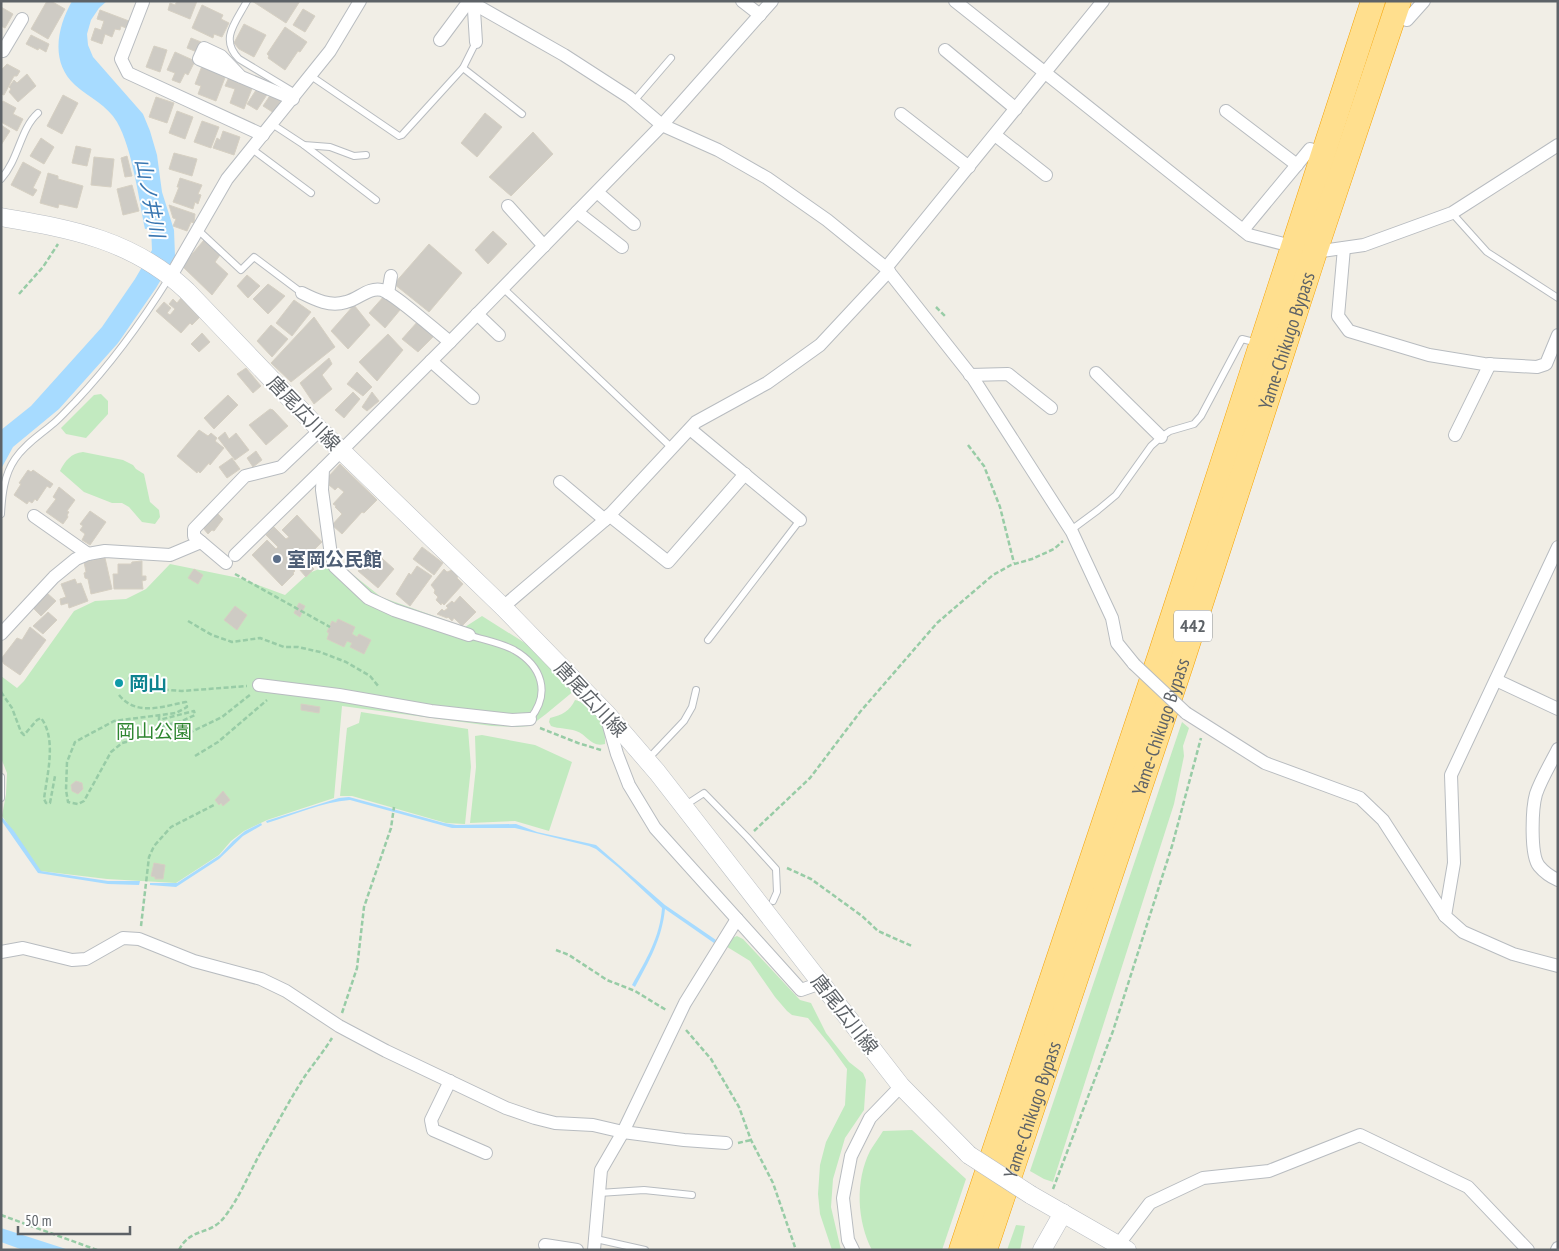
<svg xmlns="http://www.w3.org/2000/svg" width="1559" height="1251" viewBox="0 0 1559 1251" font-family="'PT Sans Narrow','Noto Sans JP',sans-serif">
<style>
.green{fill:#c2eac0}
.water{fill:#a7dbff}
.building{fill:#cecbc4;stroke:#d6d0c3}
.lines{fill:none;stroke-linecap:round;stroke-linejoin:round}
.lane-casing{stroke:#b8bcc0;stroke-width:8}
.street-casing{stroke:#b8bcc0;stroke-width:14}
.secondary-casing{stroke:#b9bdc2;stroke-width:19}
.highway-casing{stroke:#f6a200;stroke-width:25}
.path{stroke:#98cca6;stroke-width:2.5;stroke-dasharray:5 2.5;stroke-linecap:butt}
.lane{stroke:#fff;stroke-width:6}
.street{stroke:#fff;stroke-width:12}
.secondary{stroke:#fff;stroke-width:18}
.highway{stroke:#ffdf8e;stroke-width:24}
.street-bridge-casing{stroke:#b8bcc0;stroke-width:14;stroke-linecap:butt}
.secondary-bridge-casing{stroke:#b9bdc2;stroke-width:19;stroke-linecap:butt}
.street-bridge{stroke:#fff;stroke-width:12}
.secondary-bridge{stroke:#fff;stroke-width:18}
.service-dot{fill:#5c6f8a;stroke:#fff;stroke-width:2}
.culture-dot{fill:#0f9aa8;stroke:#fff;stroke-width:2}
.labels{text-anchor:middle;stroke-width:4;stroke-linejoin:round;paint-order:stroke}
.shield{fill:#fff;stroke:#8e9195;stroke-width:1}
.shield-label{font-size:18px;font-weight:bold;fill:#5d6267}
.street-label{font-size:19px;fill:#5d6267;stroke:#fff}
.service-label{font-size:19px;font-weight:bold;fill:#4e5e75;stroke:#fff;text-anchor:start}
.culture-label{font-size:19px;font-weight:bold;fill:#0d838f;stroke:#fff;text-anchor:start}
.park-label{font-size:19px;fill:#2e8530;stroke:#fff}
.water-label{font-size:20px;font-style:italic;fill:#3876b1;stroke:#fff}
</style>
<rect width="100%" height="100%" fill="#f1eee6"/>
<g class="green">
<path d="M101 394 108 401V414L86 438 66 434 61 428 94 395Z"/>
<path d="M83 452 123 460 133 465 136 469 144 474 150 502 159 510 160 517 155 524 142 522 129 507 122 503H112L84 492 60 471C65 461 71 453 83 452Z"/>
<path d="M337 562 381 597 465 627 482 616 536 650 575 690 546 714 530 726 517 727 492 726 342 706 334 798 267 820 244 831 231 841 219 855 176 883 107 879 40 871 2 816 6 794 7 773 1 758V676L17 688 24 681 74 611 95 601 126 599 146 589 170 564 239 578 285 595 309 573Z"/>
<path d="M575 700C586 702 601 718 604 728 605 733 605 739 605 744 591 748 588 735 576 731 568 728 559 729 551 726L549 722 550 718C562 715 570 711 575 700Z"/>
<path d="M361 712 468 729 471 767 465 824 446 823 352 796H340L347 728 359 723Z"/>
<path d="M1182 722 1189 728 1183 746 1184 756 1174 804 1053 1182 1044 1179 1030 1171Z"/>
<path d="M482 735 535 745 572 762 549 831 515 821 470 823 476 767 475 736Z"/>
<path d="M737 936 743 939 800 1000 811 1003 826 1033 849 1062 863 1073 866 1080 864 1110 845 1138 833 1179 831 1207 841 1250H832L820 1214 818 1194 820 1165 826 1142 845 1105 847 1069 829 1044 808 1018 792 1015 787 1011 775 997 750 961 724 945 727 940Z"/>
<path d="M912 1130 966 1179 942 1250H872C857 1221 855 1181 870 1151 874 1144 879 1138 883 1131Z"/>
<path d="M1016 1225 1025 1226 1020 1250H1007Z"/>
</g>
<g class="water">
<path d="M72 1H107L99 8 91 20 87 34 88 45 93 57 143 114 150 131 157 155 162 192 174 230 175 256 156 288 118 343 59 409 13 447 1 469V430L31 406 102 327 135 279 152 250 151 228 145 229C139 199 132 148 117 122 107 105 90 98 75 85 50 62 57 28 72 1Z"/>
<path d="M349 797 444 823 456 825 516 824 537 832 596 845 665 905 716 940 714 943 665 909C662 939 649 961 635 987L632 985C646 960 660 937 662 908L618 867 596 849 589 846 515 828H452L350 800C322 802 294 815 267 823L266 821 339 798Z"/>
<path d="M1 816 14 831 41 871 108 881H140L139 885 108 884 38 873 1 820Z"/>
<path d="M261 823 262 825 243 836 219 859 176 887 150 885V883H177L220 855 233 841 245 831Z"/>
<path d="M1 1228 69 1250H23L1 1242Z"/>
</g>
<g class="building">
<path d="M47 1H51L65 9 48 39 31 29Z"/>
<path d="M177 1H197L190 19 168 10 170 3 175 5Z"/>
<path d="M252 1H300L286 23Z"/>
<path d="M202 5 223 15 221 19 229 23 222 37 214 34 213 38 192 28Z"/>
<path d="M1 7 13 14 5 28 1 26Z"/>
<path d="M303 9 315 16 305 32 293 25Z"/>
<path d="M100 10 129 21 126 28 121 26 120 30 115 29 112 37 105 34 102 44 91 40 95 28 101 30 104 21 97 19Z"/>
<path d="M244 24 266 35 254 57 239 49 234 43Z"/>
<path d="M285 27 307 42 300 52 298 51 285 70 268 58 269 56 267 54Z"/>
<path d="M31 35 49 44 46 52 39 48 38 50 26 44Z"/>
<path d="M191 38 201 42 197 52 187 48Z"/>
<path d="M154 46 167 50 160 72 146 67Z"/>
<path d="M175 52 195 61 188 75 185 73 180 83 172 80 175 73 167 70Z"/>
<path d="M7 64 20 71 17 76H14L4 95 1 94V70Z"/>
<path d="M202 66 226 75 216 101 198 94 201 86 195 84Z"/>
<path d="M27 74 36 86 18 102 9 92 11 89 9 87 14 80 17 83Z"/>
<path d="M229 77 253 86 244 109 230 103 235 89 225 86Z"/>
<path d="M258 87 268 93 257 110 247 104Z"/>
<path d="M271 94 281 100 274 113 263 106Z"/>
<path d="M63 95 78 103 62 134 47 126Z"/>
<path d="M156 97 174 103 167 123 149 117Z"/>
<path d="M3 101 16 108 13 114 23 119 17 131 1 122V104Z"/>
<path d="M177 111 193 117 185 139 169 133Z"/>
<path d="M485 113 502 127 477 157 461 143Z"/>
<path d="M202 121 219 127 211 148 194 142Z"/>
<path d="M1 125 10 131 1 145Z"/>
<path d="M223 131 240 137 234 155 213 148 217 138 220 140Z"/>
<path d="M533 132 553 154 511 196 489 177Z"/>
<path d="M41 138 54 147 44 164 30 156Z"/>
<path d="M76 146 91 149 87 166 72 163Z"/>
<path d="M174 153 197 159 192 176 169 169Z"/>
<path d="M127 156 132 176 125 177 121 158Z"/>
<path d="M94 157 114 159 111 187 91 185Z"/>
<path d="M23 162 41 172 33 188 37 190 33 196 11 185Z"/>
<path d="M48 173 58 176V179L83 186 77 208 59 204 58 208 40 203Z"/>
<path d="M180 178 202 185 198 194 201 195 198 204 195 202 193 209 173 202 179 187H177Z"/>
<path d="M132 185 139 211 123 215 117 189Z"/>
<path d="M169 205 195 214 194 223 191 222 187 231 173 226 176 219 173 218Z"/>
<path d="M493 231 507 244 488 264 475 250Z"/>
<path d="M204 240 220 255 215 262 228 274 212 295 182 266Z"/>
<path d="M429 244 462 273 429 312 394 284Z"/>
<path d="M247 275 260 286 248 298 237 286Z"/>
<path d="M268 284 285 296 268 314 253 299Z"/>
<path d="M385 295 400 310 385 328 369 313Z"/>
<path d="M181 298 201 316 192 325 190 323 181 333 156 311 164 302 171 308 167 313 170 315 175 309 169 304 173 299 177 303Z"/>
<path d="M294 300 311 312 292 336 276 323Z"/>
<path d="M354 305 370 325 348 349 331 331Z"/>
<path d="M314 317 335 347 291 382 271 363Z"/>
<path d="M419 320 435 335 418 352 402 339Z"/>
<path d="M271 325 288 339 272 357 257 341Z"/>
<path d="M202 333 210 342 199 352 191 344Z"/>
<path d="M388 334 403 350 377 381 359 362Z"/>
<path d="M329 358 332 364 322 375 332 389 314 404 300 383Z"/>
<path d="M246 368 261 386 253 393 237 374Z"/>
<path d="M357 372 372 387 363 396 347 384Z"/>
<path d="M353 392 360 399 344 418 335 410Z"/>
<path d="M372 392 379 401 367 411 362 407Z"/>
<path d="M228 395 238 405 214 429 204 418Z"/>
<path d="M270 409 273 410 288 426 266 445 249 425Z"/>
<path d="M199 430 208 436 211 433 217 438 215 441 224 448 210 465 209 463 200 473 198 471 197 473 177 456Z"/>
<path d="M225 432 229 439 236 433 249 450 235 460 218 438Z"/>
<path d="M256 451 262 460 253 467 247 458Z"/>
<path d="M232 458 240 469 227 478 219 467Z"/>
<path d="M340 464 377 500 364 513 362 512 342 534 332 525 342 514 335 507 336 506 333 504 344 492 338 487 335 490 329 485 328 477Z"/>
<path d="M28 470 31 472 33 470 53 484 50 488 47 486 37 501 35 499 32 503 29 501 27 504 14 495 21 484 19 483Z"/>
<path d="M59 487 75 500 67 511 69 512 67 515 68 517 63 524 46 512 56 499 53 497Z"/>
<path d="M90 511 106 522 90 545 82 540 85 534 80 530 83 526 80 524Z"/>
<path d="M217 513 223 519 214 531 212 530 208 534 203 528Z"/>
<path d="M297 515 322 542 308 556 306 554 302 557 304 559 292 568 295 571 293 573 294 574 282 586 252 555 267 540 276 549 278 547 266 535 274 527 286 539 289 537 282 530Z"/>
<path d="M422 547 443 563 434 575 413 559Z"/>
<path d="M374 551 394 569 378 588 358 571Z"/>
<path d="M105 558 112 589 91 594 88 579 85 578 84 573 86 572 84 562Z"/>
<path d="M142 561V576H146V580L142 581 143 589H114L113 574H118V564H131L132 562Z"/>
<path d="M307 562 314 569 306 577 299 569Z"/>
<path d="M417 566 432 576 410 606 396 594 409 573 411 575Z"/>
<path d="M194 569 203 575 198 584 188 578Z"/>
<path d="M444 569 447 572 452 570 458 576 457 578 463 584 444 605 442 603 441 605 436 600 438 597 434 593 435 590 431 585Z"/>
<path d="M75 579 77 584 81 583 88 601 69 608 68 603 61 605 60 599 66 597 61 584Z"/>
<path d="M47 593 56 601 41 616 33 608Z"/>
<path d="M460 596 476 612 462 626 454 618 452 621 448 617 447 618 437 614 442 609 444 611 448 608 446 606 452 601 454 603Z"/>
<path d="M299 603 305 606 300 617 294 613Z"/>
<path d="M235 606 247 615 237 630 224 620Z"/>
<path d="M48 612 57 620 43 634 33 626Z"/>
<path d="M338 619 355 627 352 634 357 637 359 634 371 640 364 654 350 647 352 643 347 641 344 647 327 639 329 633 327 632 332 621 336 623Z"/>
<path d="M30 627 46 640 20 675 4 664 1 659 17 638 22 640Z"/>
<path d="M301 704 320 707 319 713 301 710Z"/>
<path d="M76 781 82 783 83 789 78 794 72 791 71 785Z"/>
<path d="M223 791 230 800 223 806 221 803 219 805 215 800Z"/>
<path d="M154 863 165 865 163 879H155V877L151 876Z"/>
</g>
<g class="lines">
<g class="lane-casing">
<g id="lane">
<path d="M247 1C236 22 219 39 239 59L297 94"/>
<path d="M463 68 522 114"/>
<path d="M311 76 399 136 402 135 463 68 476 42"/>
<path d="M634 101 671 58"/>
<path d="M272 124 304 145 330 147 354 156 366 155"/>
<path d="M304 145 376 200"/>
<path d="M252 149 311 193"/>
<path d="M1 179C19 159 20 129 38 113"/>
<path d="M1452 213 1487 252 1558 298"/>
<path d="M198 230 241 270 254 257 302 293"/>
<path d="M503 288 672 448"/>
<path d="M1 514C2 495 4 475 15 459 25 444 40 435 54 423 61 417 68 409 75 402 111 364 141 323 169 278"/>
<path d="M1071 530 1098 510 1116 495 1151 446 1161 437 1170 431 1194 424 1201 416 1242 339 1250 341"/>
<path d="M469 635C483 640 501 643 514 650 542 666 551 693 530 719"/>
<path d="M708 640 800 520"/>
<path d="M648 759 684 721 692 707 696 690"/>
<path d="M1 777V798"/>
<path d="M684 806 704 793 747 837 776 869 777 892 773 901"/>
<path d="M599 1193 644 1190 692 1195"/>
<path d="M596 1239 645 1250"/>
</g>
</g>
<g class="street-casing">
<g id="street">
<path d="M469 1 564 55 629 97 662 125 718 150 767 178 827 220 886 268 973 378 1072 532 1112 618 1117 643 1134 664"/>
<path d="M742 1 760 15"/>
<path d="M955 1 1249 235 1315 252 1364 245 1452 213 1558 145"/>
<path d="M143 2 121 59 128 73 263 135"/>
<path d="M475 5 474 10 476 42"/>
<path d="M1394 16 1407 20 1424 1"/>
<path d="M440 40 469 1"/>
<path d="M945 50 1016 109"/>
<path d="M3 51 22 19"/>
<path d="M241 77 221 56 204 48 199 59 293 99"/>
<path d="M1226 111 1297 165"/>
<path d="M901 114 969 167"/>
<path d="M995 135 1046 175"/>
<path d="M597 192 634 224"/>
<path d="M508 206 544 246"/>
<path d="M577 212 622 247"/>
<path d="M1243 230 1310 149 1314 150"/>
<path d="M1344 248 1338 316 1349 331 1429 355 1484 364 1537 367 1546 364 1558 335"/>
<path d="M886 268 1103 1"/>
<path d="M171 276 227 179 330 51 360 1"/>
<path d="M302 293C316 300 330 307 346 302 359 299 368 287 382 290 395 294 437 332 450 342"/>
<path d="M388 293 391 276"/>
<path d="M477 314 499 335"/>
<path d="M431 361 473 398"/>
<path d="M1096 373 1161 437"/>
<path d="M970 375 1008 374 1051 408"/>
<path d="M690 429 800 520"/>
<path d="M1455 435 1490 364"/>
<path d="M560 482 605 520"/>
<path d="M609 515 668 562 745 474"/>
<path d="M34 516 88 554"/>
<path d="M1558 547 1451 775 1454 863 1445 916 1463 932 1513 954 1558 966"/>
<path d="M235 555 323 469"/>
<path d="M226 563 194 536V529L245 476 281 467 320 430"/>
<path d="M503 607 605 520 696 422 767 383 820 345 889 271"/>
<path d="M1 634 54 577 76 559 88 554 105 551 170 555 201 542"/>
<path d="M469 635 394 610 368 598 335 567 331 555 322 490 323 469 450 342 662 125 772 1"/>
<path d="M1496 680 1558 709"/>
<path d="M259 685 339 695 431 711 512 720 530 719"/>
<path d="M1186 713 1265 763 1360 798 1383 820 1445 916"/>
<path d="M606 715 617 754 629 785 655 828 801 990 821 983"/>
<path d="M1558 749C1551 763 1541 779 1536 794 1532 808 1530 855 1539 866 1544 872 1551 877 1558 880"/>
<path d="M1 952 23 948 72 960 86 959 123 938 139 939 194 961 261 979 286 991 339 1026 386 1051 506 1108 535 1118 555 1123 593 1125 623 1132 684 1140 726 1143"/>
<path d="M450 1081 431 1120 433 1130 486 1153"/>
<path d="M545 1245 577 1250"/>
<path d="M1118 1245 1150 1203 1203 1178 1269 1171 1360 1135 1468 1187 1528 1250"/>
<path d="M594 1250 601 1170 623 1132 685 1003 737 919"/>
<path d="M853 1250 848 1240 843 1198 851 1156 870 1118 901 1086"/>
<path d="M1557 1250 1558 1248"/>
</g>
</g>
<g class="secondary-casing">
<g id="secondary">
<path d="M1 217C72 229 133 240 187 291L320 430 503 607 606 713 657 772 901 1086 969 1155"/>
<path d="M1031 1195 1127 1250"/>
<path d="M1042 1250 1063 1213"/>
</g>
</g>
<g class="highway-casing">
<g id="highway">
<path d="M961 1250 1160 655 1373 1"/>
<path id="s1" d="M985 1250 1181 665 1315 252 1399 1"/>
</g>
</g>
<g class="path">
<path d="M19 294 43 267 58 244"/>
<path d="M936 307 946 317"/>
<path d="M968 445 984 466 1000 507 1014 563"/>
<path d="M235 574 330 627"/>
<path d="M188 621 212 635 232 642 260 638 284 647H298L320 652 346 662 370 676 379 687"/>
<path d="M128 678 168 690 182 691 247 686"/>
<path d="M1 692 12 708 21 732 24 735 37 720 41 718C57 739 47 775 44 799L46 803H50L55 776"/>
<path d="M119 695C137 717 163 706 186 702L187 707 176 713 114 721 75 742 67 762 66 790 68 802 78 804 84 801 111 752 122 743 138 739 187 734 222 717 251 694"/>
<path d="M159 716V720L194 711 195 715 182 721 162 726 163 737"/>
<path d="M540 728 578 743 601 750"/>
<path d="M195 756 218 742 267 700"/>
<path d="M754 831 810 778 860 712 937 623 993 575 1011 565 1032 559 1054 549 1063 541"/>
<path d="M787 868 811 879 862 916 878 931 912 946"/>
<path d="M141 926 149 857 154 846 171 827 214 805"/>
<path d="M556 950 569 955 607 980 635 991 666 1010"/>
<path d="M342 1013 357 968 364 907 391 828 394 807"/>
<path d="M686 1030 711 1059 739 1107 751 1140 773 1183 796 1250"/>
<path d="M738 1143 751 1140"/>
<path d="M1053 1189 1113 1031 1172 846 1201 738"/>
<path d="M1 1215 97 1250"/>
<path d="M179 1250C191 1226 211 1237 226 1215 241 1195 250 1171 263 1148 277 1124 290 1099 305 1076 314 1063 324 1051 332 1038"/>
</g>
<use href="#lane" class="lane"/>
<use href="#street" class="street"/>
<use href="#secondary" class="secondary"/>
<use href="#highway" class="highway"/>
<g class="street-bridge-casing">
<path id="street-bridge" d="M1134 664 1186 713"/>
</g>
<g class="secondary-bridge-casing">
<path id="secondary-bridge" d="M969 1155 1031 1195"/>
</g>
<use href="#street-bridge" class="street-bridge"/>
<use href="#secondary-bridge" class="secondary-bridge"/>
</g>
<circle class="service-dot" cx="277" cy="559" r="5"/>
<circle class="culture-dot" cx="119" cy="683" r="5"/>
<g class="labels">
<rect class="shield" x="1174" y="610.5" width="38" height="31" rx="4"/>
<g class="shield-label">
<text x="1193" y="632">442</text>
</g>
<g class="street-label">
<text dy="7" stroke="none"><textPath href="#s1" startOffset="958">Yame-Chikugo Bypass</textPath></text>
<text transform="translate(304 413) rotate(46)" y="7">唐尾広川線</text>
<text transform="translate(591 699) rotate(47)" y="7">唐尾広川線</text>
<text dy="7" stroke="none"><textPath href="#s1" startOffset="552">Yame-Chikugo Bypass</textPath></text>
<text transform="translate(845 1014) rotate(52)" y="7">唐尾広川線</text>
<text dy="7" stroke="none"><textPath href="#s1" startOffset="148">Yame-Chikugo Bypass</textPath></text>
</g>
<g class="service-label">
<text x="287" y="566">室岡公民館</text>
</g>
<g class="culture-label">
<text x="129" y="690">岡山</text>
</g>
<g class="park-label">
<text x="154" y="738">岡山公園</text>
</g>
<g class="water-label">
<text transform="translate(150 198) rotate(79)" y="7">山ノ井川</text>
</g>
</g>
<rect width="1559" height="1251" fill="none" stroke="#5d6267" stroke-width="5"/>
<path d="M18 1226v8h112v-8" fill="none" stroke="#5d6267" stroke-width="2.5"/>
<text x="25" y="1226" font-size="15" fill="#5d6267" stroke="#ffffff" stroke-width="4" paint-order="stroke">50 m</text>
</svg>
